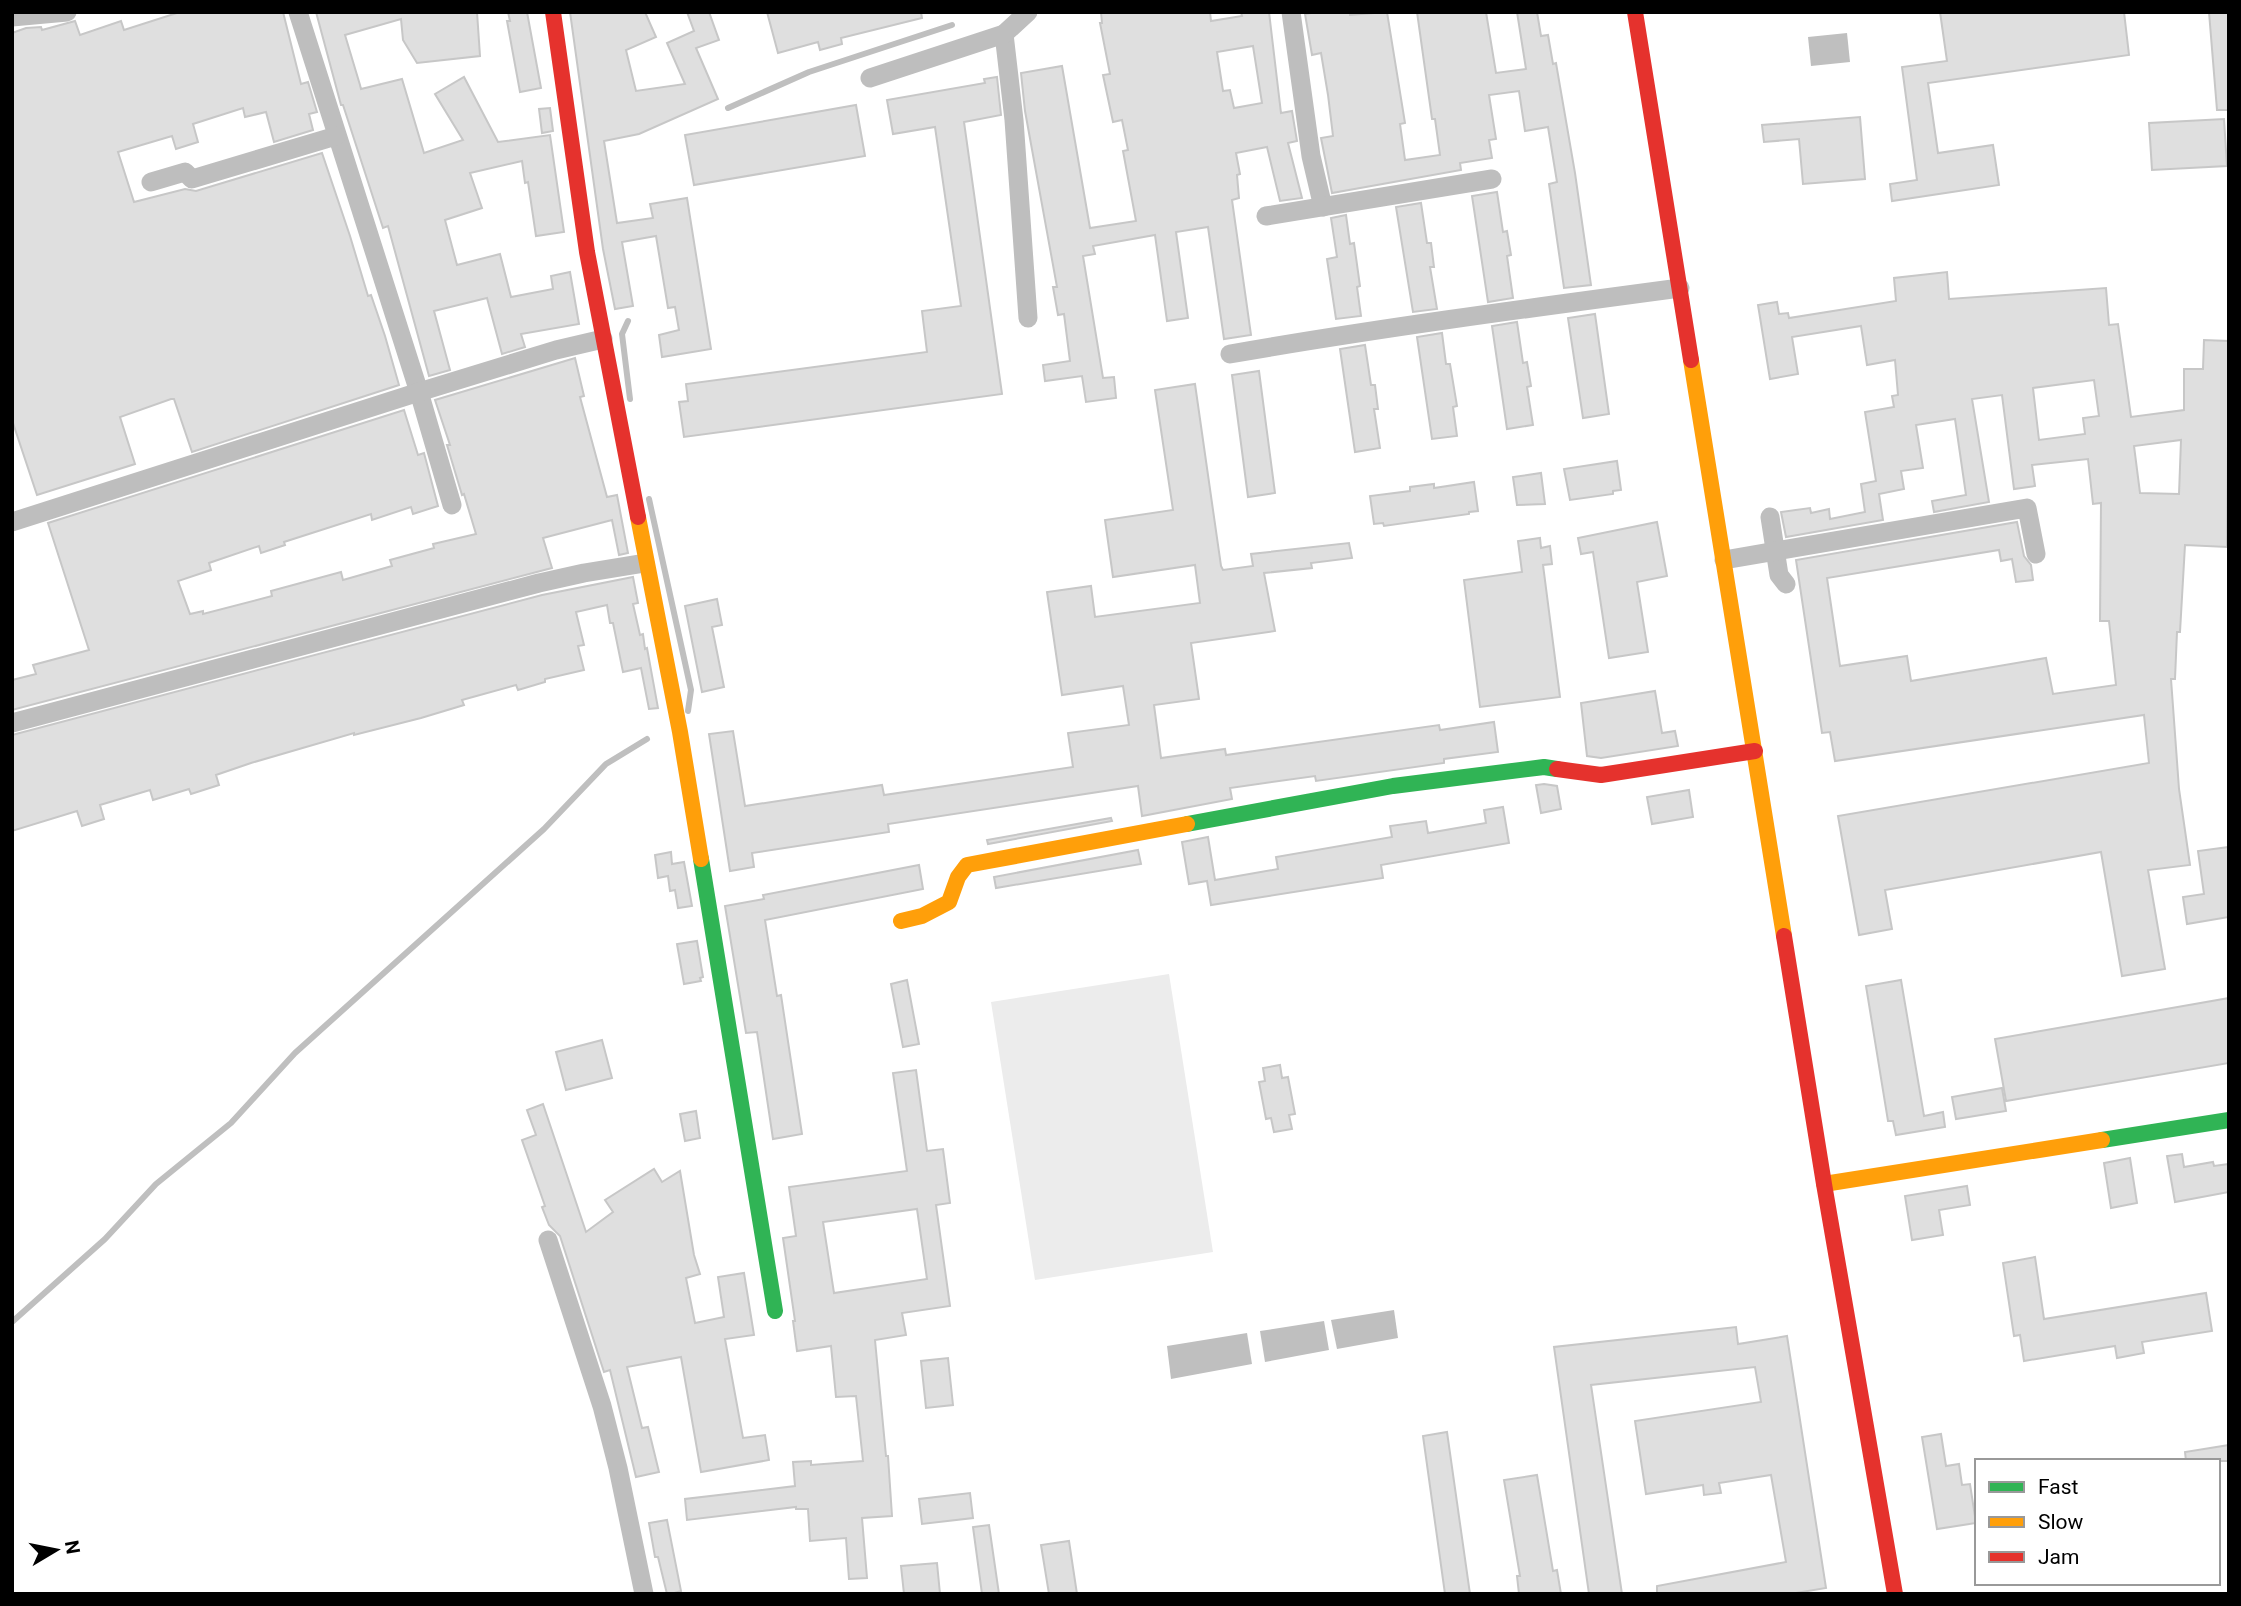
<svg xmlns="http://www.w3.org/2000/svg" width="2241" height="1606" viewBox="0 0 2241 1606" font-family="Roboto,sans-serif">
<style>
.green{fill:#ececec}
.water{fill:#bfbfbf}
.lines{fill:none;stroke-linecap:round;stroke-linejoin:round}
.stream{stroke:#bfbfbf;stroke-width:6}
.building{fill:#dfdfdf;stroke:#c7c7c7;stroke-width:2;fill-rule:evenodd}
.street{stroke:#bebebe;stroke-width:19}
.fast{stroke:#30b455;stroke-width:16}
.slow{stroke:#ff9f0a;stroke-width:16}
.jam{stroke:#e5322d;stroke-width:16}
</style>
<rect width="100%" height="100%" fill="#fff"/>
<path class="green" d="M1169 974 1213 1252 1035 1280 991 1002Z"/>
<g class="water">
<path d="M1847 33 1850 62 1811 66 1808 37Z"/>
<path d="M1394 1310 1398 1338 1337 1349 1331 1320Z"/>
<path d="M1324 1321 1329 1350 1265 1362 1260 1331Z"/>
<path d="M1247 1333 1252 1364 1171 1379 1167 1346Z"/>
</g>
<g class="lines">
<g class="stream">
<path d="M728 108 809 72 952 25"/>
<path d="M628 321 622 334 630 399"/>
<path d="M649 499 691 690 688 711"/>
<path d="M12 1322 105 1239 156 1184 231 1123 295 1053 544 829 606 764 647 739"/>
</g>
</g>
<g class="building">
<path d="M180 12H283L301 84 308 82 317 112 309 114 313 130 274 142 266 112 245 117 243 108 193 124 198 142 176 149 172 136 118 152 134 202 185 189 196 191 322 153 350 236 368 296 371 295 385 336 399 385 192 452 174 399H171L120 417 135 464 37 495 12 420V33L26 28 41 27 42 30 75 21 80 35 121 21 124 30Z"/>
<path d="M316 12H477L480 56 417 63 403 40 401 19 345 35 360 85 361 89 402 79 424 153 463 140 435 94 464 77 498 142 550 135 564 232 536 236 528 182 525 183 522 161 470 173 482 208 445 220 457 265 500 254 511 297 553 289 551 276 570 272 579 324 521 334 525 347 502 354 487 298 434 311 450 370 429 376 388 226 383 228 343 105H341Z"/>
<path d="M508 12H527L541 88 520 92 507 21H510Z"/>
<path d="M570 12H645L656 37 626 50 636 91 685 84 667 43 694 31 687 12H709L719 40 696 48 718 99 639 134 604 141 617 223 653 218 650 204 687 198 711 349 662 357 659 335 679 330 675 307 668 308 656 236 622 242 633 306 615 309 603 249Z"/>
<path d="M767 12H921L922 18 841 38 842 44 820 50 818 42 778 53Z"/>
<path d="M1101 12H1210L1211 21 1242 16 1241 12H1269L1281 113 1292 111 1297 141 1288 143 1302 198 1280 201 1267 147 1236 153 1240 174 1237 175 1239 198 1232 200 1251 335 1224 339 1208 227 1176 232 1188 318 1167 321 1155 235 1093 246 1095 254 1083 256 1103 378 1114 377 1116 398 1086 402 1082 376 1045 381 1043 365 1070 361 1064 314 1058 315 1053 287H1057L1025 111 1021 73 1062 66 1090 228 1136 221 1123 151 1128 150 1122 120 1113 122 1103 75 1110 74 1100 23H1102ZM1253 46 1262 103 1234 108 1230 90 1223 91 1217 52Z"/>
<path d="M1317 12H1350V15L1387 12 1405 123 1400 124 1405 160 1440 155 1435 119H1432L1417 12H1486L1496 73 1526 69 1517 12H1537L1541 36 1548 35 1553 64 1556 63 1575 173 1591 285 1564 288 1549 184 1557 182 1548 127 1525 131 1519 91 1489 95 1496 139 1489 140 1492 158 1460 163 1461 170 1332 193 1321 138 1333 136 1328 95 1321 53 1312 55 1305 14Z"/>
<path d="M1940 12H2124L2129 55 1928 83 1938 153 1993 145 1999 185 1892 201 1890 184 1917 180 1902 67 1947 61Z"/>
<path d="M2209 12H2229V110H2217Z"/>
<path d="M997 77 1001 115 964 122 1002 394 684 437 679 402 688 401 686 384 927 352 922 311 961 306 935 127 893 134 887 100 985 83 984 79Z"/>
<path d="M856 105 865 156 694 185 685 135Z"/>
<path d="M550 108 553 131 542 133 539 109Z"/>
<path d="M1860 117 1865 179 1803 184 1799 139 1764 142 1762 125Z"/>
<path d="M2224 119 2227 166 2152 170 2149 123Z"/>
<path d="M1497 192 1503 232 1507 231 1511 255 1507 256 1513 298 1488 302 1472 196Z"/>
<path d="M1421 203 1427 243H1431L1434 267H1430L1437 309 1413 312 1396 207Z"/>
<path d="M1346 215 1350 244 1354 243 1360 286 1357 287 1361 316 1336 319 1327 259 1337 257 1331 218Z"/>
<path d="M1947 272 1949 299 2106 288 2109 325 2118 324 2131 417 2184 410V369H2203L2204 340 2229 341 2227 547 2185 545 2180 632H2177L2175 679H2171L2179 789 2190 865 2148 870 2165 969 2122 976 2101 852 1885 890 1892 929 1859 935 1838 816 2149 763 2144 715 1835 761 1830 732 1822 733 1796 560 2017 522 2024 556 2031 565 2033 580 2016 582 2012 559 2001 561 1999 550 1827 578 1840 666 1907 656 1911 681 2046 658 2053 694 2116 685 2109 621H2100L2101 503 2093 504 2088 459 2032 465 2035 486 2014 489 2002 395 1972 399 1989 502 1934 512 1932 501 1966 495 1955 419 1916 425 1923 468 1901 471 1904 489 1879 494 1883 520 1786 537 1781 512 1810 508 1811 513 1829 509 1830 519 1865 512 1861 484 1876 481 1865 412 1894 407 1892 396 1898 395 1895 360 1867 365 1861 326 1792 337 1798 374 1770 379 1758 305 1777 302 1779 314 1788 313 1789 318 1896 301 1894 278ZM2094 380 2099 416 2083 418 2085 434 2039 440 2033 388ZM2181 440 2179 494 2140 493 2134 446Z"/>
<path d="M1595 314 1609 414 1583 418 1568 318Z"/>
<path d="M1517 322 1523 363 1527 362 1531 386 1527 387 1533 425 1507 429 1492 326Z"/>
<path d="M1442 333 1446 364H1450L1457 406 1453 407 1457 436 1432 439 1417 337Z"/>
<path d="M1365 345 1371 385H1375L1378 409H1374L1380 448 1355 452 1340 349Z"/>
<path d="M575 358 584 396 580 397 607 497 617 495 628 553 619 555 612 520 543 538 552 568 12 710V680L36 674 33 665 89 650 48 523 404 410 418 455 424 453 438 506 413 514 411 507 372 520 371 514 284 542 285 545 261 553 259 546 209 563 211 570 178 581 190 614 203 611V614L272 596 271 591 341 572 343 580 392 566 390 560 434 548 433 544 476 534 464 494 462 495 447 445H450L435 400Z"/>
<path d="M1259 371 1275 493 1248 497 1232 375Z"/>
<path d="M1195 384 1221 566 1223 570 1253 566 1251 554 1349 543 1352 558 1311 563 1312 568 1264 573 1275 631 1191 643 1199 699 1154 705 1161 758 1225 749 1226 755 1439 725 1440 730 1494 722 1498 752 1444 759V763L1316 781 1315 776 1230 788 1232 799 1142 816 1138 786 888 824 889 832 752 853 754 867 730 871 709 734 733 731 745 806 882 785 884 795 1073 767 1068 733 1129 725 1123 686 1062 695 1047 592 1091 586 1095 617 1200 603 1195 565 1113 577 1105 520 1173 510 1155 390Z"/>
<path d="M1617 461 1621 490 1613 491V494L1570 500 1564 469Z"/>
<path d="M1541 473 1545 504 1517 505 1513 477Z"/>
<path d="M1474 482 1478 511 1469 512V514L1384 526 1383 523 1374 524 1370 496 1410 491V487L1434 484V488Z"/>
<path d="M1657 522 1667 576 1637 582 1648 652 1609 658 1593 552 1581 554 1578 538Z"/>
<path d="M1540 538 1541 548 1550 546 1552 564 1543 565 1560 697 1480 707 1464 580 1522 572 1518 541Z"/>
<path d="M633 577 638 603 633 604 640 635 643 634 645 649 647 648 658 708 649 709 641 668 623 672 613 623H610L607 605 576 612 584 645 578 646 584 670 545 679V682L518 690 516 685 462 700 464 705 421 718 354 735V733L251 763 216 775 219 785 191 794 189 789 153 800 150 790 100 805 104 819 82 826 77 811 12 831V735L542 595Z"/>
<path d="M717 599 722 625 712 627 724 687 702 692 685 606Z"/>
<path d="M1655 691 1662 733 1675 731 1678 746 1601 758 1587 756 1581 703Z"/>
<path d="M1544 784 1557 786 1561 809 1541 813 1536 785Z"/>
<path d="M1689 790 1693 817 1652 824 1647 797Z"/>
<path d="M1503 807 1509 843 1381 865 1383 878 1211 905 1207 881 1189 884 1182 842 1208 837 1215 880 1278 869 1276 857 1392 837 1390 826 1426 821 1428 833 1486 823 1484 810Z"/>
<path d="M1111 818 1112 821 988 844 987 840Z"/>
<path d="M2229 847V917L2187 924 2183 897 2204 894 2198 851Z"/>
<path d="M1138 850 1141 864 996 888 994 877Z"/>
<path d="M671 852 672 864 684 862 692 906 678 908 675 890 670 891 668 876 658 878 655 855Z"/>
<path d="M919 865 923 889 765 920 777 996 781 995 802 1134 773 1139 757 1032 746 1033 725 906 764 899 763 895Z"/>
<path d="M697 941 703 977 700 978 701 981 684 984 677 944Z"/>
<path d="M907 980 919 1044 903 1047 891 984Z"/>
<path d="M1901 980 1924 1116 1943 1112 1945 1127 1896 1135 1893 1121H1888L1866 986Z"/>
<path d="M2229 998V1063L2006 1101 1995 1039Z"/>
<path d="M602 1040 612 1078 566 1090 556 1052Z"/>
<path d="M1280 1065 1282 1078 1288 1077 1295 1114 1289 1115 1292 1129 1274 1132 1271 1118 1266 1119 1259 1082 1265 1081 1263 1068Z"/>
<path d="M916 1070 927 1151 943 1149 950 1203 936 1205 950 1306 902 1313 906 1335 875 1340 886 1456H888L892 1516 862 1518 867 1578 849 1579 846 1538 810 1541 808 1509H796V1507L687 1520 685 1499 795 1486 793 1462 811 1461V1465L863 1461 856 1396 836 1397 831 1346 797 1351 793 1321H795L783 1238 796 1236 789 1187 907 1171 893 1073ZM917 1209 927 1279 834 1293 823 1222Z"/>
<path d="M2002 1088 2006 1111 1956 1119 1952 1097Z"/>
<path d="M543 1104 586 1232 613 1212 605 1200 654 1169 662 1182 680 1171 694 1255 700 1274 686 1278 695 1323 724 1317 718 1277 744 1273 754 1335 725 1339 743 1438 765 1435 769 1460 701 1472 681 1357 627 1367 642 1428 648 1427 659 1472 636 1477 610 1370 604 1372 560 1236 549 1225 542 1207 545 1206 522 1140 536 1135 527 1110Z"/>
<path d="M696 1111 700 1138 685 1141 680 1114Z"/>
<path d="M2182 1154 2184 1167 2213 1162 2214 1166 2229 1164V1192L2175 1202 2167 1156Z"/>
<path d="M2130 1158 2137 1203 2111 1208 2104 1163Z"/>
<path d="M1967 1186 1970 1205 1939 1210 1943 1235 1912 1240 1905 1196Z"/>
<path d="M2035 1257 2044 1319 2206 1293 2212 1331 2142 1342 2144 1353 2117 1358 2115 1346 2024 1361 2020 1335 2014 1336 2003 1263Z"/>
<path d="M1736 1327 1738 1344 1787 1336 1826 1588 1790 1594H1657V1586L1786 1562 1771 1475 1719 1483 1721 1493 1704 1495 1703 1485 1646 1494 1635 1421 1761 1402 1755 1367 1591 1385 1622 1594H1589L1554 1347Z"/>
<path d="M948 1358 953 1405 926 1408 921 1361Z"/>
<path d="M1447 1432 1470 1594H1445L1423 1436Z"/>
<path d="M1941 1434 1946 1466 1959 1464 1962 1485 1970 1484 1976 1523 1937 1529 1922 1437Z"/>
<path d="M2229 1445V1461H2186L2185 1452Z"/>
<path d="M1537 1475 1553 1571 1557 1570 1561 1594H1519L1517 1576H1520L1504 1480Z"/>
<path d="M970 1493 973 1518 922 1524 919 1499Z"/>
<path d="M667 1520 681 1591 671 1594H667L658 1557H655L649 1523Z"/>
<path d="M989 1525 999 1594H982L973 1527Z"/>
<path d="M1069 1541 1077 1594H1049L1041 1545Z"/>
<path d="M937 1563 940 1594H904L901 1566Z"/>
</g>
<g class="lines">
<g class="street">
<path d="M298 12 419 392 452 505"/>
<path d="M1291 12 1311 156 1323 207"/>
<path d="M12 17 67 12"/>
<path d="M1004 34 1014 120 1028 318"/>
<path d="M870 78 1004 34 1028 12"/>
<path d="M151 182 185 172 192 179 336 136"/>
<path d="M1266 216 1492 179"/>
<path d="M1230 354C1379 328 1530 308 1680 288"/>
<path d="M1770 517 1779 575 1786 584"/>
<path d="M12 522 419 392 556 350 603 339"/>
<path d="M1724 560 2027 508 2036 554"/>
<path d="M12 723 539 583 584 573 645 563"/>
<path d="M548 1240 602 1406 618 1468 644 1594"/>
</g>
<g class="fast">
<path d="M1187 824 1393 786 1544 767 1557 769"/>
<path d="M701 859 775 1311"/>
<path d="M2102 1140 2229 1120"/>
</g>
<g class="slow">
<path d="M1691 360 1784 936"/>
<path d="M638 517 680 732 701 859"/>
<path d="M901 921 922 916 949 902 958 877 967 865 1187 824"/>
<path d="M1824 1184 2102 1140"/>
</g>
<g class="jam">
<path d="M553 12 587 252 638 517"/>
<path d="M1635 12 1691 360"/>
<path d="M1557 769 1601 775 1755 751"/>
<path d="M1784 936 1824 1184 1895 1594"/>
</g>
</g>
<rect width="2241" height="1606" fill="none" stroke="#000000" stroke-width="28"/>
<rect x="1975" y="1459" width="245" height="126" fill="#ffffff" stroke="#999999" stroke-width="2"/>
<rect x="1989" y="1482" width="35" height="10" fill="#30b455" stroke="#999999" stroke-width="2"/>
<text x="2038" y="1494" font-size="21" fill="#000000">Fast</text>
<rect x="1989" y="1517" width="35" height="10" fill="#ff9f0a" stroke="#999999" stroke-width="2"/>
<text x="2038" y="1529" font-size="21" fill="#000000">Slow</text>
<rect x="1989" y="1552" width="35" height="10" fill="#e5322d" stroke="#999999" stroke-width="2"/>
<text x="2038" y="1564" font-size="21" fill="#000000">Jam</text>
<g transform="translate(56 1550) rotate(80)" stroke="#ffffff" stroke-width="5" paint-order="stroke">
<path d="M0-5L12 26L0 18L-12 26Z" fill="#000000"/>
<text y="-10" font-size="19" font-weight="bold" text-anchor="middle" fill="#000000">N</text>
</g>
</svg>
